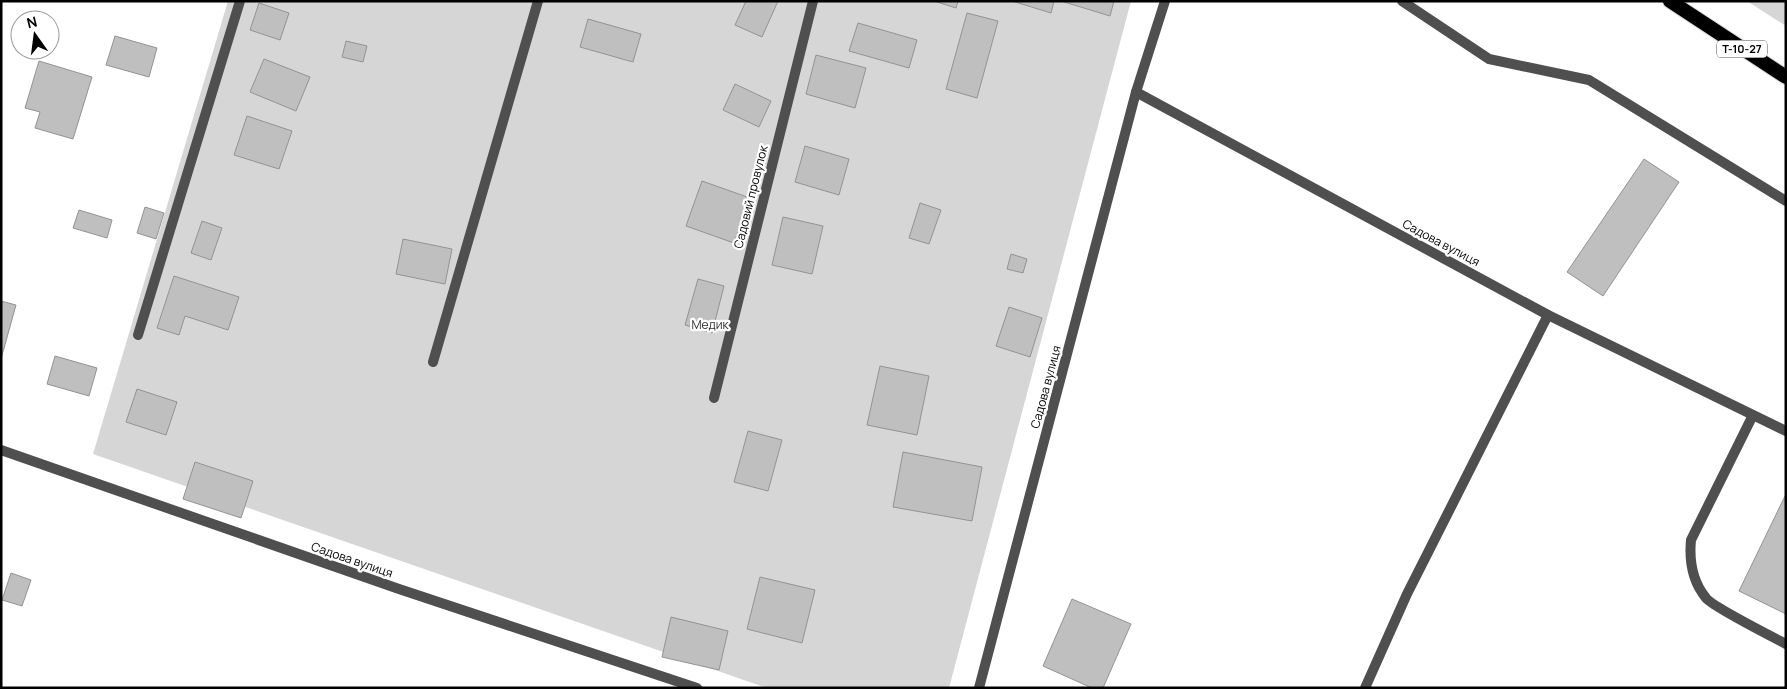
<svg xmlns="http://www.w3.org/2000/svg" width="1787" height="689" viewBox="0 0 1787 689" font-family="Manrope,sans-serif">
<style>
.green{fill:#d6d6d6}
.building{fill:#bfbfbf;stroke:#939393}
.lines{fill:none;stroke-linecap:round;stroke-linejoin:round}
.trunk-casing{stroke:#dbdbdb;stroke-width:16}
.service{stroke:#4f4f4f;stroke-width:10}
.minor{stroke:#4f4f4f;stroke-width:10}
.trunk{stroke:#000;stroke-width:14}
.labels{text-anchor:middle;stroke-width:4.5;stroke-linejoin:round;paint-order:stroke}
.shield{fill:#fff;stroke:#4c4c4c;stroke-width:1}
.shield-label{font-size:11px;font-weight:bold;fill:#000}
.street-label{font-size:12px;fill:#000;stroke:#fff}
.park-label{font-size:12px;fill:#2d2d2d;stroke:#fff}
</style>
<rect width="100%" height="100%" fill="#fff"/>
<g class="green">
<path d="M228 1H1131L949 688H767L93 454Z"/>
<path d="M1747 1H1786V26Z"/>
</g>
<g class="building">
<path d="M746 1H778L762 37 735 25Z"/>
<path d="M934 1H958L956 8Z"/>
<path d="M1012 1H1054L1051 13Z"/>
<path d="M1061 1H1114L1110 16Z"/>
<path d="M259 3 289 13 280 40 250 30Z"/>
<path d="M967 13 998 21 977 98 946 89Z"/>
<path d="M588 19 641 34 633 62 580 47Z"/>
<path d="M858 23 917 40 909 68 849 51Z"/>
<path d="M115 36 157 48 149 77 106 65Z"/>
<path d="M346 41 367 46 363 62 342 57Z"/>
<path d="M816 55 866 68 855 108 806 94Z"/>
<path d="M264 59 310 77 296 111 250 92Z"/>
<path d="M39 61 92 77 73 139 35 128 40 112 25 108Z"/>
<path d="M735 84 771 101 759 127 723 110Z"/>
<path d="M247 116 292 131 279 169 234 155Z"/>
<path d="M805 146 849 159 839 195 795 182Z"/>
<path d="M1644 159 1679 182 1603 296 1567 272Z"/>
<path d="M702 181 750 198 734 243 686 226Z"/>
<path d="M920 203 941 210 929 244 909 238Z"/>
<path d="M145 207 164 213 156 239 137 233Z"/>
<path d="M79 210 112 220 107 238 73 228Z"/>
<path d="M783 217 823 226 812 274 772 265Z"/>
<path d="M202 221 222 228 211 260 191 253Z"/>
<path d="M403 239 452 249 445 284 396 274Z"/>
<path d="M1011 254 1027 259 1023 273 1007 269Z"/>
<path d="M174 276 239 297 228 330 185 316 179 335 157 328Z"/>
<path d="M698 279 724 286 712 333 685 325Z"/>
<path d="M1 301 16 305 1 359Z"/>
<path d="M1009 307 1042 318 1030 357 996 346Z"/>
<path d="M55 356 97 368 89 396 47 384Z"/>
<path d="M880 366 929 376 917 435 867 425Z"/>
<path d="M137 389 177 402 166 435 126 422Z"/>
<path d="M748 431 782 440 768 491 734 482Z"/>
<path d="M903 452 982 467 972 521 893 507Z"/>
<path d="M195 462 253 481 241 518 183 499Z"/>
<path d="M1785 496 1786 497V614L1739 591Z"/>
<path d="M11 573 31 580 22 606 2 600Z"/>
<path d="M760 577 815 590 802 643 747 629Z"/>
<path d="M1072 599 1131 624 1103 688H1092L1043 666Z"/>
<path d="M671 617 728 631 719 670 662 657Z"/>
</g>
<g class="lines">
<g class="trunk-casing">
<path id="trunk" d="M1670 1 1786 77"/>
</g>
<g class="service">
<path d="M1402 1 1489 59 1589 80 1786 201"/>
<path d="M138 335 240 1"/>
<path d="M433 362 538 1"/>
<path d="M714 398 813 1"/>
<path d="M1752 417 1691 540C1689 561 1692 581 1706 598 1713 607 1771 636 1786 644"/>
</g>
<g class="minor">
<path d="M1136 92 1548 315 1786 431"/>
<path d="M1 450 399 589 697 688"/>
<path d="M979 688 1136 92 1165 1"/>
<path d="M1365 688 1407 594 1548 315"/>
</g>
<use href="#trunk" class="trunk"/>
</g>
<g class="labels">
<rect class="shield" x="1717" y="40.5" width="50" height="17" rx="4"/>
<g class="shield-label">
<text x="1742" y="53">Т-10-27</text>
</g>
<g class="street-label">
<text transform="translate(751 197) rotate(-76)" y="4">Садовий провулок</text>
<text transform="translate(1441 243) rotate(28)" y="4">Садова вулиця</text>
<text transform="translate(1046 387) rotate(-75)" y="4">Садова вулиця</text>
<text transform="translate(352 560) rotate(19)" y="4">Садова вулиця</text>
</g>
<g class="park-label">
<text x="710" y="329">Медик</text>
</g>
</g>
<rect width="1787" height="689" fill="none" stroke="#000000" stroke-width="5"/>
<g transform="translate(35 35) rotate(346)"><circle r="24" fill="#ffffff" stroke="#999999"/>
<path d="M0-4L9 19L0 12L-9 19Z" fill="#000000"/>
<text y="-8" font-size="14" font-weight="bold" text-anchor="middle" fill="#000000">N</text>
</g>
</svg>
